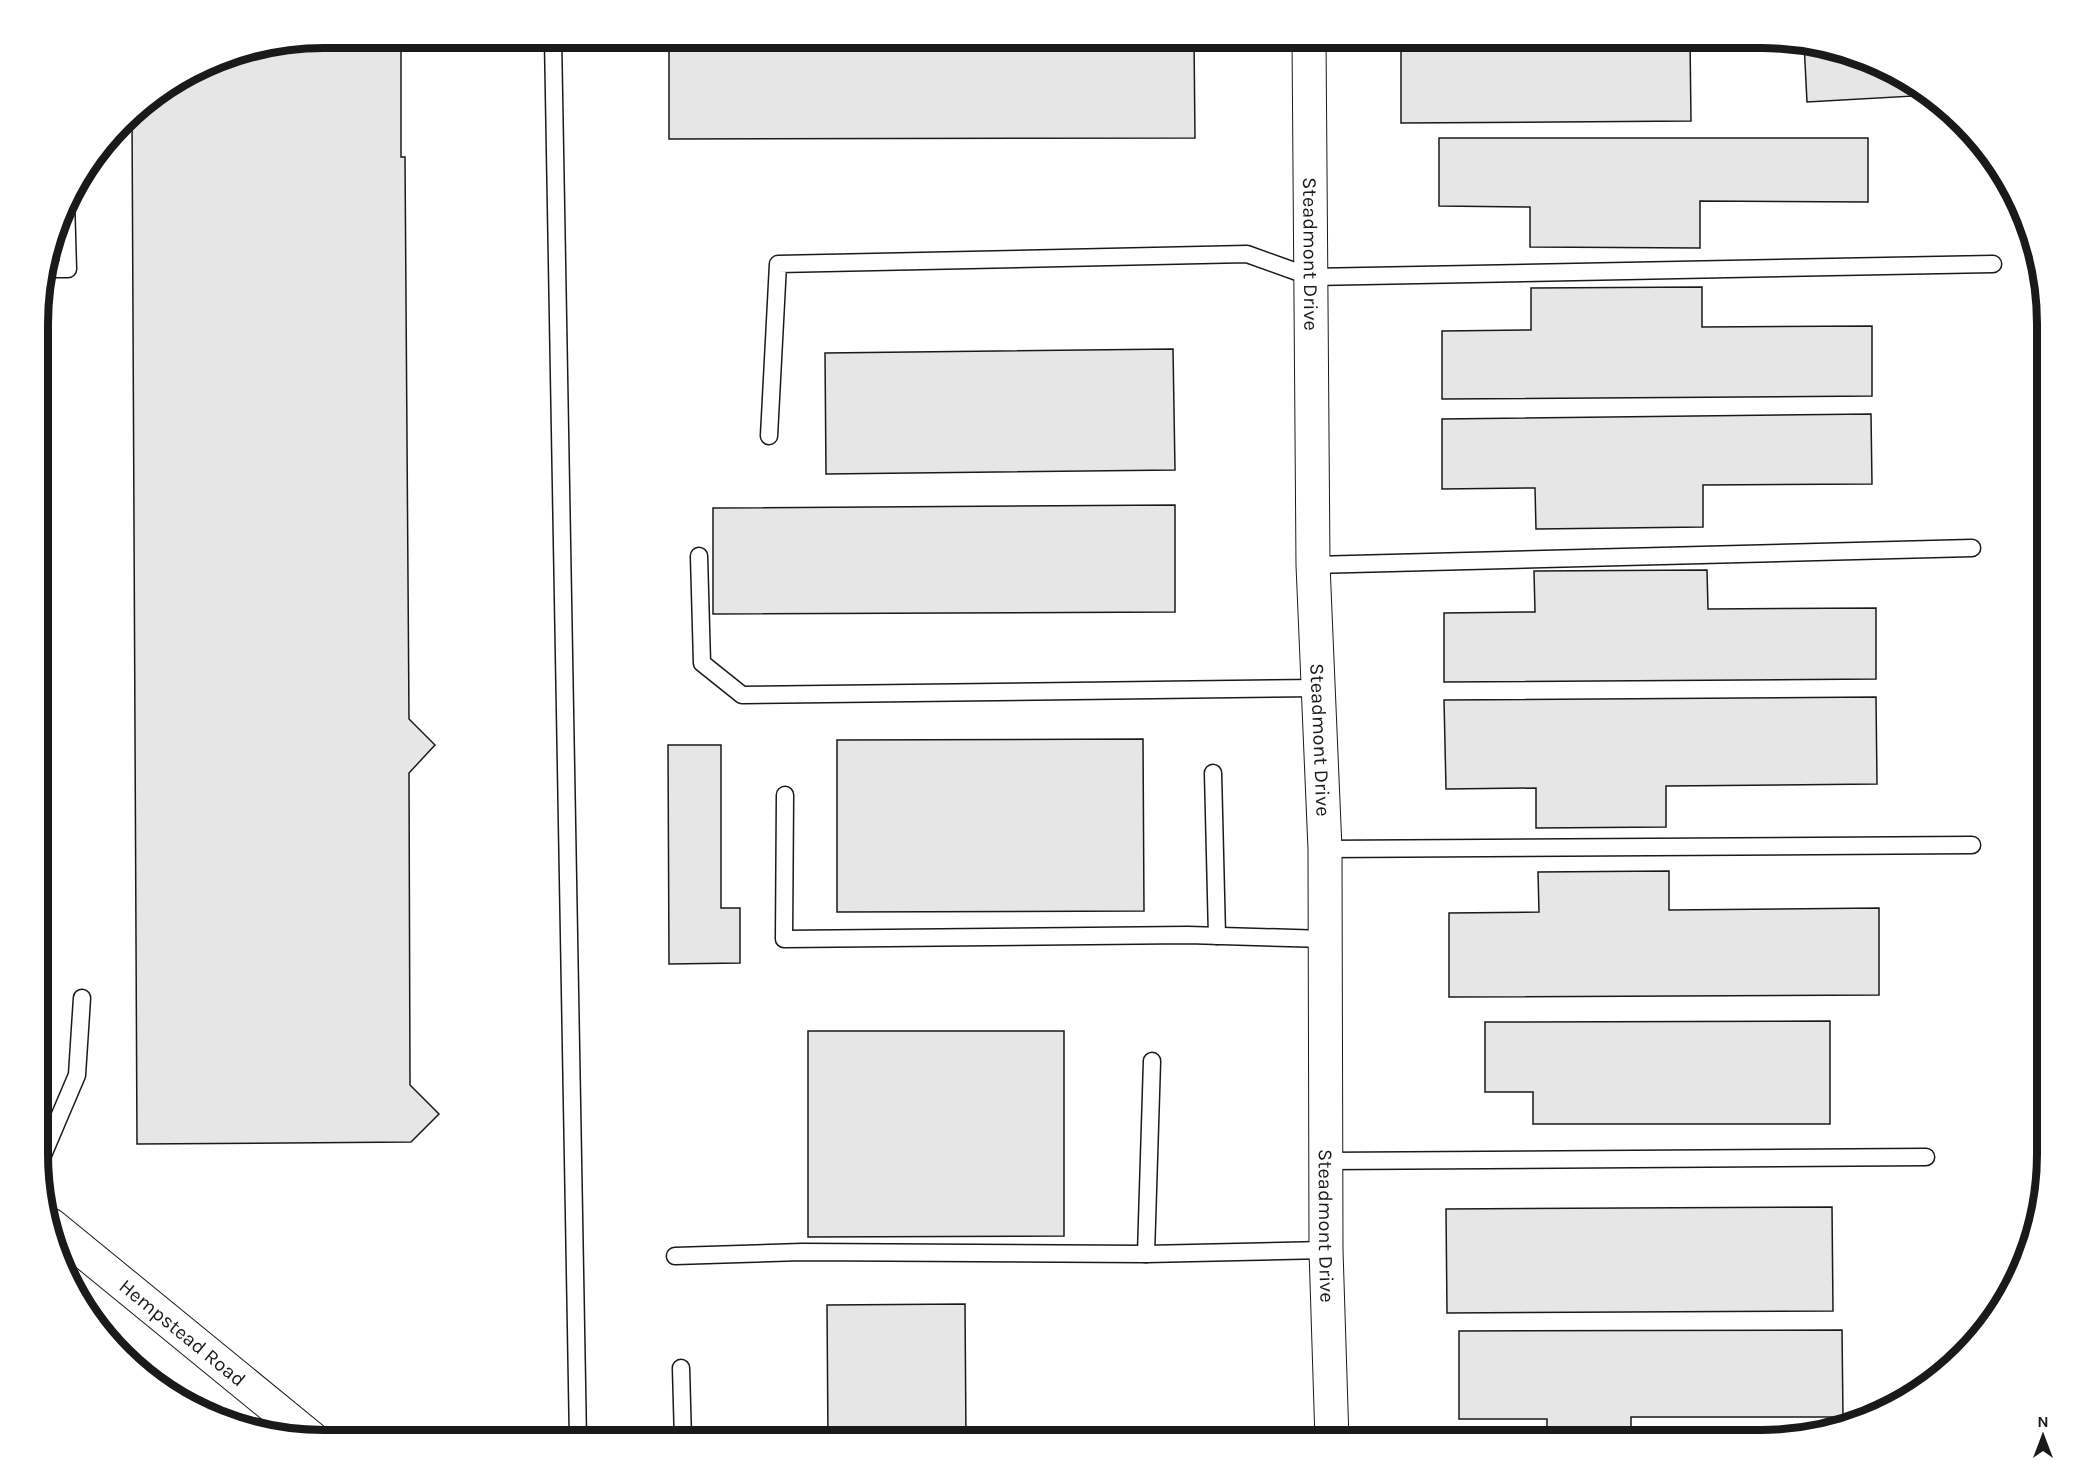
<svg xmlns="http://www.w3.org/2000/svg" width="2085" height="1478" viewBox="0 0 2085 1478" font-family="Karla,sans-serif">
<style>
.building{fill:#e6e6e6;stroke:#1a1a1a;stroke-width:1.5}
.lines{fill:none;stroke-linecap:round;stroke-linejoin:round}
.lane-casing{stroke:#1a1a1a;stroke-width:19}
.street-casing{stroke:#1a1a1a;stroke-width:35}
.secondary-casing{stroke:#1a1a1a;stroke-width:35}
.lane{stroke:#fff;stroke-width:16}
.street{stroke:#fff;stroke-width:33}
.secondary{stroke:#fff;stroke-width:33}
.labels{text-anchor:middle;stroke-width:4.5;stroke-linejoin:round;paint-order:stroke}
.street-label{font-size:20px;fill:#1a1a1a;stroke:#fff}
.rim{fill:none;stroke:#1a1a1a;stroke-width:8}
</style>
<rect width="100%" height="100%" fill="#fff"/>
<g class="building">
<path d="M324 38H401V157H405L409 719 435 745 409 773 410 1085 439 1114 411 1142 137 1144 132 113 215 59Z"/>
<path d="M669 38H915V47L947 46V38H1194L1195 138 669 139Z"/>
<path d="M1612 38H1690L1691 121 1401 123V44L1612 43Z"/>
<path d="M1804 43 1853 53 1932 95 1807 102Z"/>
<path d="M1439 138H1868V202L1700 201V248L1530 247V207L1439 206Z"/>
<path d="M1702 287V327L1872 326V396L1442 399V331L1531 330V288Z"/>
<path d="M1173 349 1175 470 826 474 825 353Z"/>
<rect x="40" y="379" width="2" height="88"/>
<path d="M1871 414 1872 484 1703 485V527L1536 529 1535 488 1442 489V419Z"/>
<path d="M1175 505V612L713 614V508Z"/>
<path d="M1707 570 1708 609 1876 608V679L1444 682V613L1535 612 1534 571Z"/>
<rect x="40" y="676" width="10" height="256"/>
<path d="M1876 697 1877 784 1666 786V827L1536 828V788L1446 789 1444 700Z"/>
<path d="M1143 739 1144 911 837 912V740Z"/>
<path d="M668 745H721V908H740V963L669 964Z"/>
<path d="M1669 871V910L1879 908V995L1449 997V913L1539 912 1538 872Z"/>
<path d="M1830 1021V1124H1533V1092H1485V1022Z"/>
<path d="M808 1031H1064V1236L808 1237Z"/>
<path d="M1832 1207 1833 1311 1447 1313 1446 1209Z"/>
<path d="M965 1304 966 1440H828L827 1305Z"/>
<path d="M1842 1330 1843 1417H1631V1440H1547V1419H1459V1331Z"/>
</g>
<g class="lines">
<g class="lane-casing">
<g id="lane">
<path d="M553 38 578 1440"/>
<path d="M46 269H68L66 201"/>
<path d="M769 436 778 264 1247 254 1311 277 1993 264"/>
<path d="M699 556 702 663 742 695 1318 688"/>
<path d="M1313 565 1972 548"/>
<path d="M1213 773 1217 936"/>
<path d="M785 795 784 939 1188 935 1326 939"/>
<path d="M1325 849 1972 845"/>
<path d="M1326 1161 1926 1157"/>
<path d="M40 1162 77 1075 82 998"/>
<path d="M1146 1254 1152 1061"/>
<path d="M675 1256 802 1252 1146 1254 1326 1250"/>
<path d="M681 1368 683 1440"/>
</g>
</g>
<g class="street-casing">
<g id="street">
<path id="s1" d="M1309 38 1313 565 1325 849 1326 1250 1332 1440"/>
</g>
</g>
<g class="secondary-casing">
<g id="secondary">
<path id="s2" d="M51 1225 314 1440"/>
</g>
</g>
<use href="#lane" class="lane"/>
<use href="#street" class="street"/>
<use href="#secondary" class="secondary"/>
</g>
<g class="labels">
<g class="street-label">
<text dy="7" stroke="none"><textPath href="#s1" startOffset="216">Steadmont Drive</textPath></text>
<text dy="7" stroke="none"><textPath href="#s1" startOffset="702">Steadmont Drive</textPath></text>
<text dy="7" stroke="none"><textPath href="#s1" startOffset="1188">Steadmont Drive</textPath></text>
<text dy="7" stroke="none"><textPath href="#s2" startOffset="170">Hempstead Road</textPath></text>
</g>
</g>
<path d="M0 0H2085V1478H0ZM324 48H1761A276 276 0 0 1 2037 324V1154A276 276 0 0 1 1761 1430H324A276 276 0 0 1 48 1154V324A276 276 0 0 1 324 48Z" fill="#fff" fill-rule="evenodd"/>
<path class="rim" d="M324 48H1761A276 276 0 0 1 2037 324V1154A276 276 0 0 1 1761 1430H324A276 276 0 0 1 48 1154V324A276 276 0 0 1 324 48Z"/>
<g transform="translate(2043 1436)" stroke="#ffffff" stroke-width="4.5" paint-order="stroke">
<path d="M0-4.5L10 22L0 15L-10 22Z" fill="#1a1a1a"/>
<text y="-9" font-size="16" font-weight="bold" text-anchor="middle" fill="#1a1a1a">N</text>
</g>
</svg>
